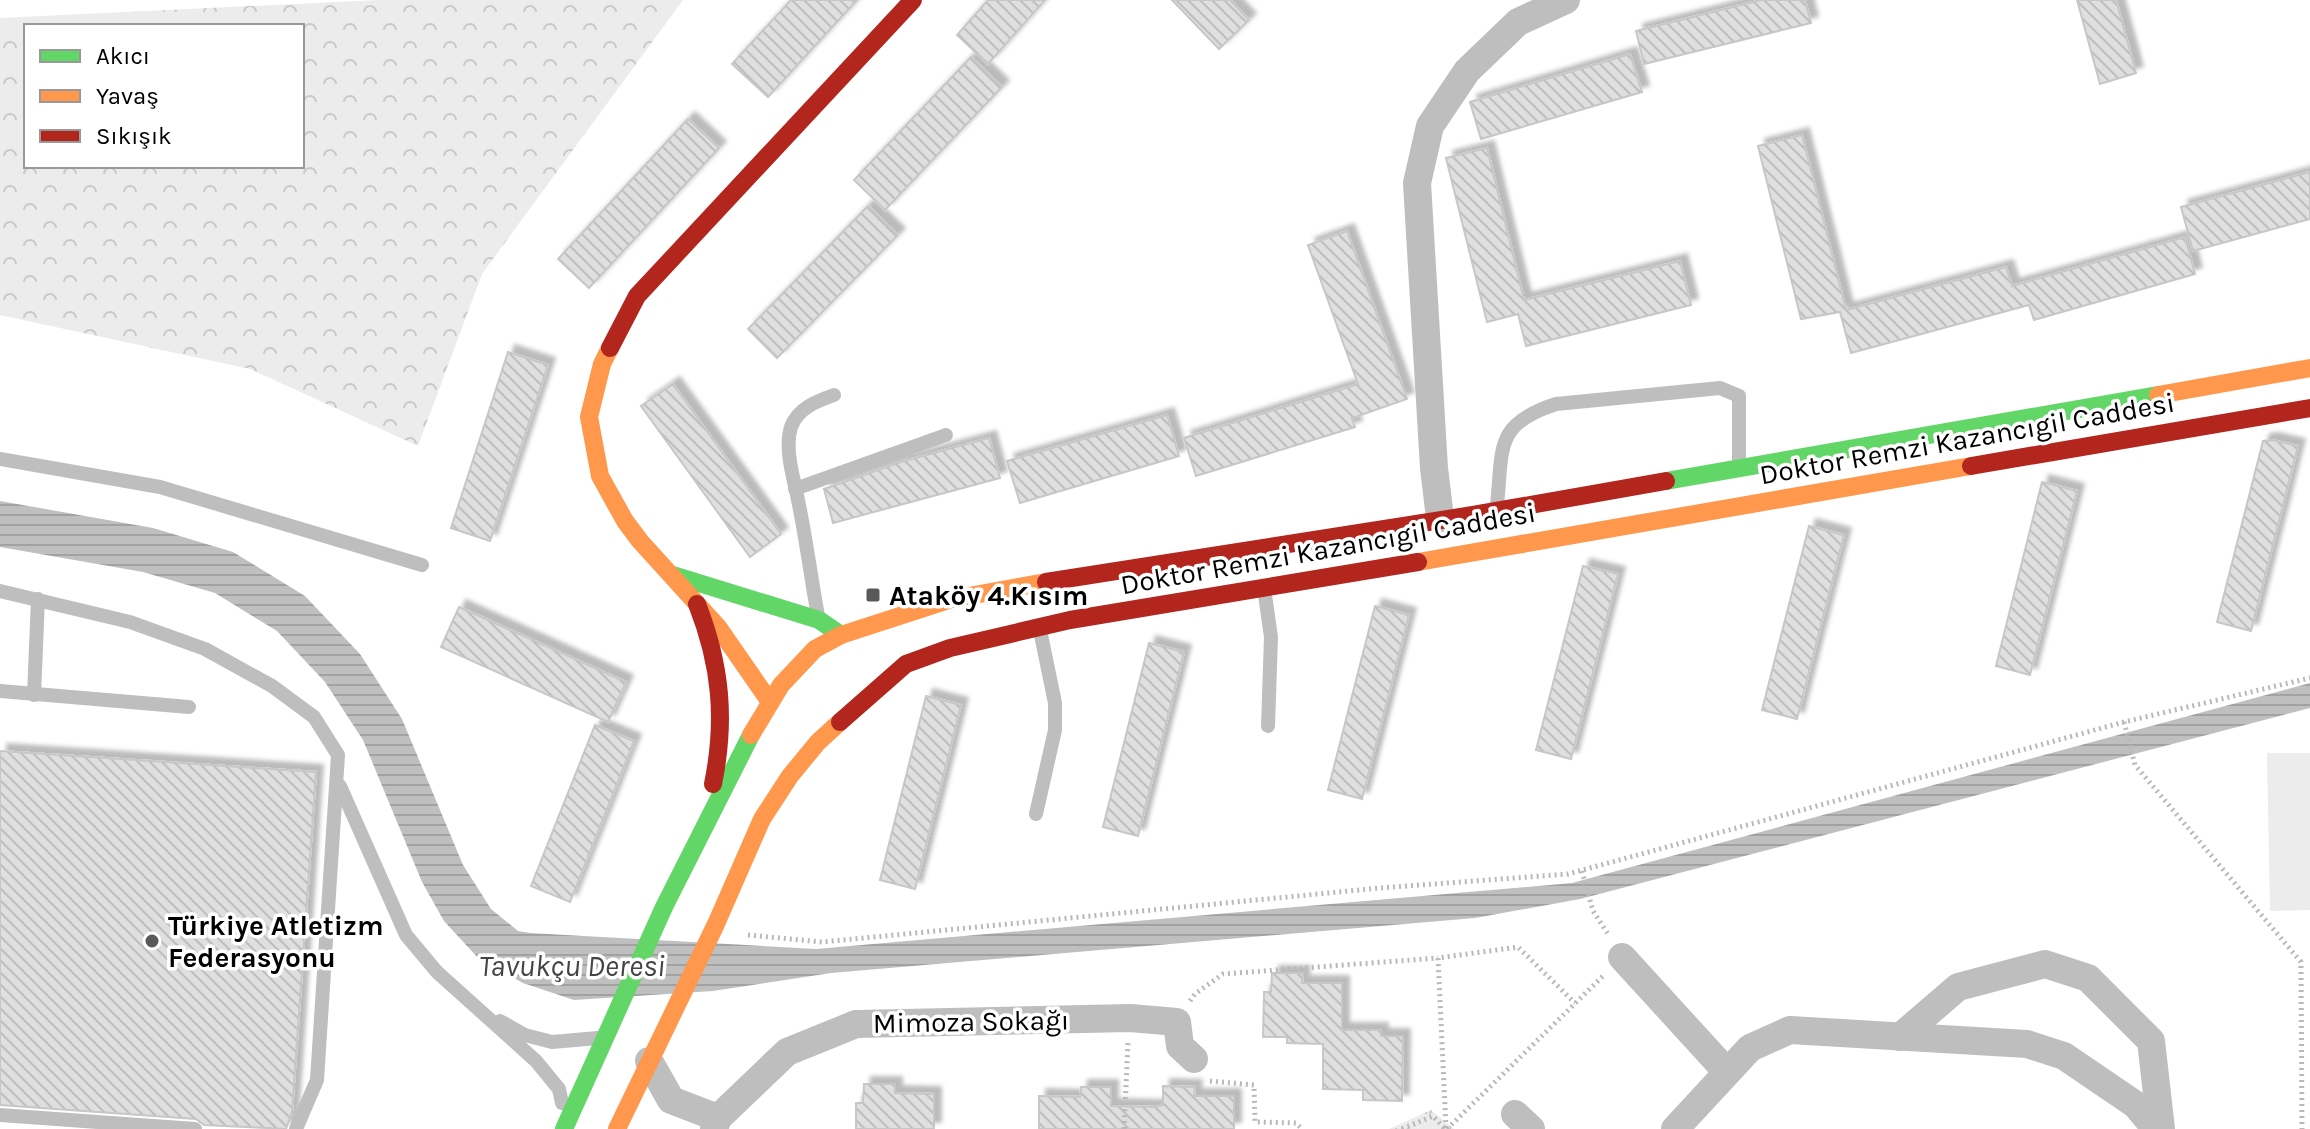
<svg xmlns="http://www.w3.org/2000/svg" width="2310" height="1129" viewBox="0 0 2310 1129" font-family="Karla,sans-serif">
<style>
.grass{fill:url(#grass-tufts)}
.forest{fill:url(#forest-crowns);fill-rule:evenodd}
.pitch{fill:#ececec}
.water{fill:url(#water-rules)}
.building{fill:url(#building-back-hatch);stroke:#c7c7c7;stroke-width:2;filter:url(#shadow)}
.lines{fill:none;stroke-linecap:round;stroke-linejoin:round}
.path{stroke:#b9b9b9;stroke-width:5;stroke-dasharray:2 4;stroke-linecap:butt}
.lane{stroke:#bebebe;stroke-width:14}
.street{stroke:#bebebe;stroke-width:28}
.fast{stroke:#63d668;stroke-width:18}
.slow{stroke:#ff974d;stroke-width:18}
.jam{stroke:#b3261e;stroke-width:18}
.poi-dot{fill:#595959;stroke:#fff;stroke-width:3}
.labels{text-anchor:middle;stroke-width:7;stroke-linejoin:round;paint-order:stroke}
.street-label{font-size:28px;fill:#000;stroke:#fff}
.poi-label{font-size:28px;font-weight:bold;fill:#000;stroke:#fff;text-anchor:start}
.water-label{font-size:30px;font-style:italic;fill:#444;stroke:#fff}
</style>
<defs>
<pattern id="grass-tufts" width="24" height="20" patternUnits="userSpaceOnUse" patternTransform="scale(2)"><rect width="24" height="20" fill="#ececec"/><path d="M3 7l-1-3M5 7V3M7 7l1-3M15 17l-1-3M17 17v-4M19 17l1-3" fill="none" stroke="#c9c9c9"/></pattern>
<pattern id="forest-crowns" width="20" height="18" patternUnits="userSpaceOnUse" patternTransform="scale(2)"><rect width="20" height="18" fill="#ececec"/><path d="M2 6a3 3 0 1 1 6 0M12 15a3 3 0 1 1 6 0" fill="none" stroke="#c9c9c9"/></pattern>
<pattern id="water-rules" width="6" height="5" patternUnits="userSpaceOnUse" patternTransform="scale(2)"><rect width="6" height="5" fill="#bfbfbf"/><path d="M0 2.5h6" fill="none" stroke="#a2a2a2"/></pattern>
<pattern id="building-back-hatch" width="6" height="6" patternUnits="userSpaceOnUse" patternTransform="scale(2)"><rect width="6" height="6" fill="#dfdfdf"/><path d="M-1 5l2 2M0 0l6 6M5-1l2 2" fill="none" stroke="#bebebe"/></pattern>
<filter id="shadow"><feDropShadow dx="7" dy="-7" stdDeviation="2" flood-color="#0004"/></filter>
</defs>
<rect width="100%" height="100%" fill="#fff"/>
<path class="grass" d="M1431 1110 1454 1129H1389Z"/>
<path class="forest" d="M379 0H683L482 274 418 446 250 369 0 315V18ZM26 26H302V166H26Z"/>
<path class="pitch" d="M2267 753H2310V910L2270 911Z"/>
<path class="water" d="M0 501 153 528 233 552 305 596 360 654 402 719 463 865 491 909 518 931 530 933 816 949 1572 883 2310 683V708L1580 899 1475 918 831 973 713 991 574 1000 523 983 479 959 444 921 422 882 363 740 325 682 277 631 215 593 143 572 0 547Z"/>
<g class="building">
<path d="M791 0H857L768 97 732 64Z"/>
<path d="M988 0H1045L988 64 957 35Z"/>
<path d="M1172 0H1230L1249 20 1219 49Z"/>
<path d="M1761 0H1805L1811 23 1644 64 1636 31Z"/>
<path d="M2077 0H2116L2136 73 2100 84Z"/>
<path d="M1630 54 1642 92 1481 139 1470 102Z"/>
<path d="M971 57 1002 87 885 210 854 180Z"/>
<path d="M688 119 719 148 589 288 558 259Z"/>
<path d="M1802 135 1846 310 2006 267 2012 286 2185 237 2195 274 2034 320 2029 305 1851 353 1840 312 1801 319 1758 146Z"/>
<path d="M1487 148 1524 300 1680 261 1691 305 1526 346 1518 314 1487 322 1446 158Z"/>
<path d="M2310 172V219L2193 251 2181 207Z"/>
<path d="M868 206 898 235 777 358 748 329Z"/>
<path d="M1347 231 1407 399 1352 418 1355 427 1196 476 1184 438 1358 384 1308 245Z"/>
<path d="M508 352 548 365 490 541 451 528Z"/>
<path d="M673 384 781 534 750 557 641 406Z"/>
<path d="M1167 415 1179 456 1020 503 1007 461Z"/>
<path d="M989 438 1000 478 833 523 824 489 904 461Z"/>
<path d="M2272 440 2298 446 2251 631 2217 622 2263 441Z"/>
<path d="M2042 482 2077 491 2030 675 1996 666Z"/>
<path d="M1809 526 1844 535 1797 719 1762 710Z"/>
<path d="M1583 566 1618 574 1571 759 1536 750Z"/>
<path d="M1375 606 1409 615 1362 799 1328 790Z"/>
<path d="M459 607 626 682 608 722 441 647Z"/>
<path d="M1149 643 1184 652 1138 836 1103 827Z"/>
<path d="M926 696 961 705 915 889 880 880Z"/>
<path d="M595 725 634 741 570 902 531 886Z"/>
<path d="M0 751 316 772 292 1112 286 1129 204 1125 196 1119 0 1105Z"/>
<path d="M1272 973H1303L1302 983H1342V1030H1381V1036H1403L1402 1101 1363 1100V1090L1323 1089V1044L1287 1043V1037H1263L1264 992H1271Z"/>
<path d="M864 1084H895V1093L934 1094V1129H856V1103H863Z"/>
<path d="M1163 1086 1195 1087 1194 1096H1234V1129H1039V1096L1080 1097 1081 1087H1111V1106L1156 1107 1163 1105Z"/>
</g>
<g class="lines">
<g class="path">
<path d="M2124 722 2135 765 2301 962 2302 1129"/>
<path d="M1582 871 1593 911 1608 934"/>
<path d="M748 935 822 942 1380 888 1568 874 2124 722 2310 678"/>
<path d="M1190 1001 1195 994 1223 974 1438 958"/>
<path d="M1210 1081 1254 1085 1255 1122 1296 1123 1302 1129"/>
<path d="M1446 1128 1438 958 1518 947 1575 1003"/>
<path d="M1124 1129 1128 1043"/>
<path d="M1402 1129 1433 1116 1445 1129"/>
<path d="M1447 1129 1603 976"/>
</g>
<g class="lane">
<path d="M0 459 160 487 422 565"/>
<path d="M795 489 946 435"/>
<path d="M1497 505C1503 448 1494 424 1556 404L1720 388 1739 396V463"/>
<path d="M0 591 130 622 205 649 272 686 314 717 338 755 317 1080 296 1129"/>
<path d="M1265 595 1271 637 1268 726"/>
<path d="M818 616C811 578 806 538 798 500 794 479 784 449 791 427 798 408 817 401 834 395"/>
<path d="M0 691 189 707"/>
<path d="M34 695 38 599"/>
<path d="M340 786 406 935 437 972 536 1061 559 1089 562 1103"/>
<path d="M1036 814 1055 730V703L1040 630"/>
<path d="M500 1021 525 1035 552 1042 598 1038"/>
<path d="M0 1115 195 1129"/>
</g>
<g class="street">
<path d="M1440 518 1434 468 1417 183 1430 126 1467 71 1518 22 1566 0"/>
<path d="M1622 957 1727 1072"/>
<path d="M1900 1037 1958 987 2045 964 2088 978 2151 1041 2161 1129"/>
<path d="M649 1061 671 1100 718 1118"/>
<path d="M1515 1114 1531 1129"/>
<path d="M714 1129 718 1118 787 1052 856 1024 1130 1018 1177 1022 1180 1046 1194 1059"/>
<path d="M1675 1129 1750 1048 1790 1030 2027 1044 2064 1056 2136 1105 2156 1129"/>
</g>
<g class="fast">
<path d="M1666 481 2158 395"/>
<path d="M673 575 819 620 841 635"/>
<path d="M564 1129 664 907 751 735"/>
</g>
<g class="slow">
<path d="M610 348 602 364 589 417 600 476 625 521 640 541 718 627 770 702"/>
<path d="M2158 395 2310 368"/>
<path d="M1418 562 1971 466"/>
<path d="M751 735 781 685 815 649 841 635 952 599 1046 582"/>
<path d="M617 1129 716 924 762 819 790 776 818 742 840 722"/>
</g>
<g class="jam">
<path d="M610 348 637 296 913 0"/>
<path d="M1971 466 2310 408"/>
<path d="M1046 582 1473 515 1666 481"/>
<path d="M697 604C721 665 726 720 713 784"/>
<path d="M840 722 906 664 950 648 1070 620 1418 562"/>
</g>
</g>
<g class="poi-dot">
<rect x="865" y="587" width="16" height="16" rx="4"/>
<circle cx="152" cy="941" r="8"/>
</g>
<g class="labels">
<g class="street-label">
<text transform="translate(1967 438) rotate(-10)" y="10">Doktor Remzi Kazancıgil Caddesi</text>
<text transform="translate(1328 548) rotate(-10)" y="10">Doktor Remzi Kazancıgil Caddesi</text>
<text transform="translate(971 1021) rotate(-1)" y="10">Mimoza Sokağı</text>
</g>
<g class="poi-label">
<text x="889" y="605">Ataköy 4.Kısım</text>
<text x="168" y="935">Türkiye Atletizm<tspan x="168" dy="32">Federasyonu</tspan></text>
</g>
<g class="water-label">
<text x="572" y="976">Tavukçu Deresi</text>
</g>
</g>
<rect x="24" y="24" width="280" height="144" fill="#ffffff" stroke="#999999" stroke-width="2"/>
<rect x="40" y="50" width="40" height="12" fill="#63d668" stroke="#999999" stroke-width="2"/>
<text x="96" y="64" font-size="24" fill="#000000">Akıcı</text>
<rect x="40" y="90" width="40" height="12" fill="#ff974d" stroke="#999999" stroke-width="2"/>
<text x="96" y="104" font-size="24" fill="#000000">Yavaş</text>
<rect x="40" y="130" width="40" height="12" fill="#b3261e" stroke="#999999" stroke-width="2"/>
<text x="96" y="144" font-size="24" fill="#000000">Sıkışık</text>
</svg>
